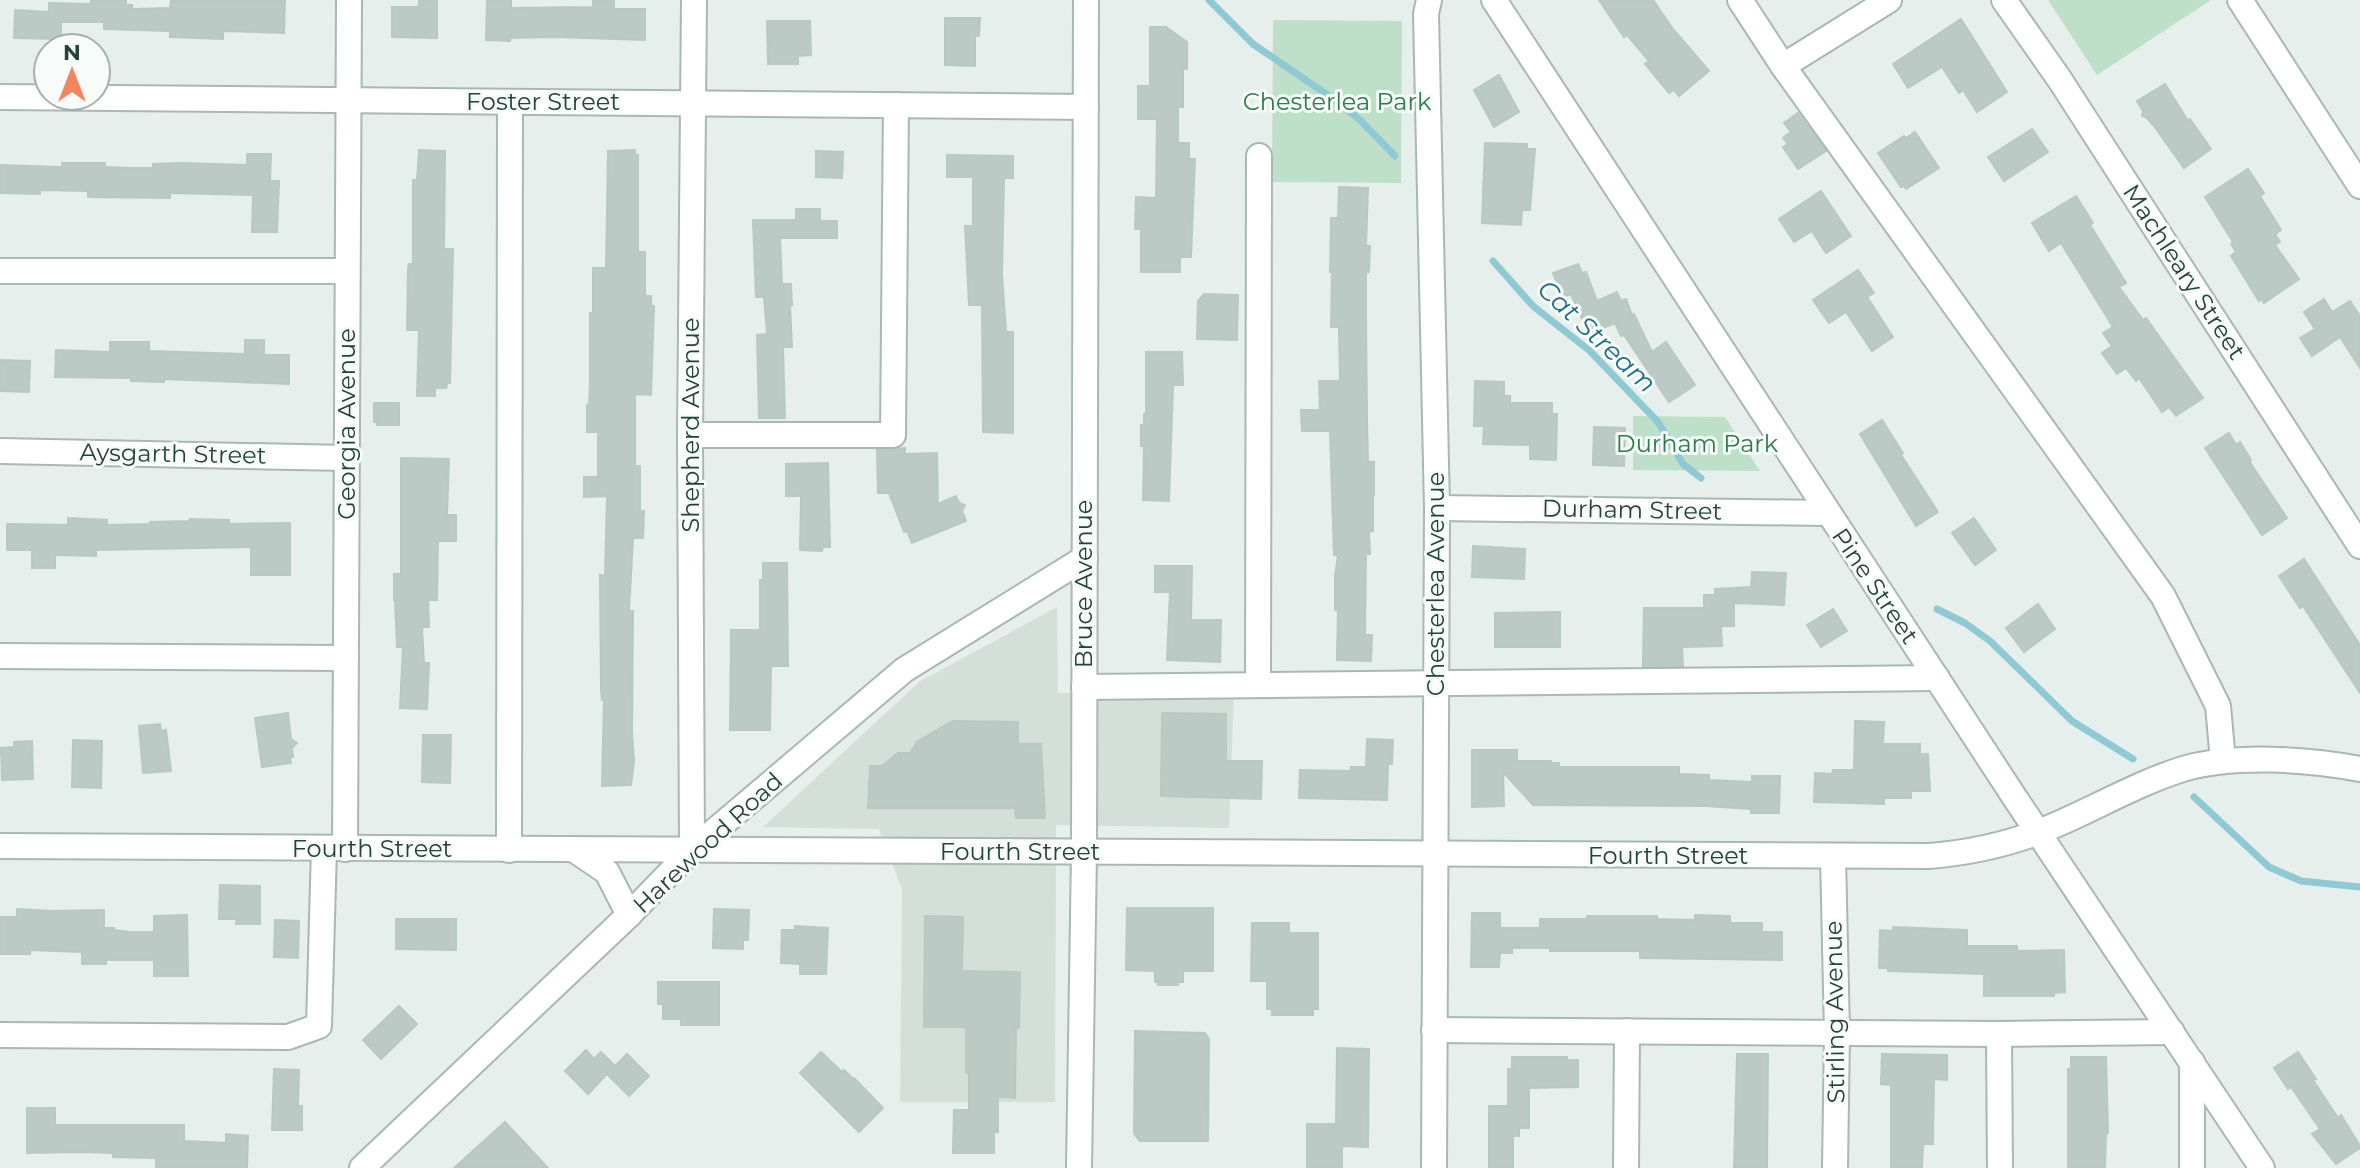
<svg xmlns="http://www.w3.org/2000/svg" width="2360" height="1168" viewBox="0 0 2360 1168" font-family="Montserrat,sans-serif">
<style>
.built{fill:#d4dfda}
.green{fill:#bfe0c8}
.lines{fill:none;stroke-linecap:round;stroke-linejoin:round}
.stream{stroke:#8ec9d4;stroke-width:7}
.building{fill:#bbcac4;stroke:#b8c9c2;stroke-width:2}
.minor-casing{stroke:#a8b8b2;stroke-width:28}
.minor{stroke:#fff;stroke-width:24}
.labels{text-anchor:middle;stroke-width:6;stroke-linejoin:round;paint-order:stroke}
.street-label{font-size:24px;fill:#24423a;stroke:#f7fbf9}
.park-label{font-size:24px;fill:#2d7a4b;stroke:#f7fbf9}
.water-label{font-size:26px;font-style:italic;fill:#1c6f80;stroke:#f7fbf9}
</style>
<rect width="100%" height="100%" fill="#e6efeb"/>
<path class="built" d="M1057 607 1058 693H1234L1229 828 1056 825 1055 1102H900L902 890 879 829 763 827 919 682Z"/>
<g class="green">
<path d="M2048 0H2211L2097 75Z"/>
<path d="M1273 20 1402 21 1401 183 1272 182Z"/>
<path d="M1633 416 1725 417 1760 471 1633 470Z"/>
</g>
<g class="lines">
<g class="stream">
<path d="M1209 0 1253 44 1335 100 1360 120 1395 156"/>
<path d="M1493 261 1533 306 1590 351 1658 422 1683 464 1701 478"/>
<path d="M1937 609 1965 623 1990 641 2072 721 2133 759"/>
<path d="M2194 797 2269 867 2301 881 2360 887"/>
</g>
</g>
<g class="building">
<path d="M91 0H126V5H132V9L170 8 171 0H285L284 33 223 31V39L170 37V31L104 29V22H61V39L14 38 15 10 49 12V3L91 4Z"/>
<path d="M419 0H437V38L392 37V7H419Z"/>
<path d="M487 0H511V8L593 7V1H614V9H645V40L556 37 510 38V41L486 40Z"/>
<path d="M1599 0H1653L1673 29 1709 71 1679 96 1674 90 1669 93 1645 64 1649 61 1627 35 1624 37Z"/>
<path d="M945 18H980L979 36H975V66L945 65Z"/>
<path d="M1961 19 2007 92 1977 112 1963 90 1959 93 1942 67 1908 88 1893 64Z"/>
<path d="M767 21H810L811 55 798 56V64H768Z"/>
<path d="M1150 27H1166L1187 42V69H1183V107H1178V143H1189V159H1195L1191 257H1180V272H1141V229H1135L1136 197 1156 198 1157 119H1138V86H1150Z"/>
<path d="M1499 75 1519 112 1494 127 1474 90Z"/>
<path d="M2165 84 2188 121 2190 119 2211 149 2184 168 2154 126 2147 118 2142 116 2143 111 2137 101Z"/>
<path d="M1798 113 1826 151 1798 169 1783 147 1788 144 1783 138 1791 132 1784 123Z"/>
<path d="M2032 129 2048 152 2004 181 1988 157Z"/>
<path d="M1915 132 1939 168 1906 189 1904 186 1901 187 1878 153 1904 136 1906 138Z"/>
<path d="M1485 143 1527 144V149H1535L1530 210H1522L1521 225 1482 223Z"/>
<path d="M419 150 445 151 444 249H453L450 383H447L446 388H435V396H417L419 330H407L408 268 409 264H413V180H417Z"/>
<path d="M635 150V155H638V252H645V296H651V306H654L651 395 635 394V466H640V511H644L643 538H633L629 611H633L632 732 634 761 631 785 602 786 604 700H602L601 690 600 575 605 576 607 496 584 497V477H598V432H587V405H589L590 384V313H593V268H606L608 151Z"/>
<path d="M816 151 843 152 842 178 816 177Z"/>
<path d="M247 154H271L270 181H279L277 232H252L253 195 170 193V198L88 197V191L40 190V194L0 193V165L62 167V163H105V167L130 168H153V164L182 163 247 165Z"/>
<path d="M947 155 1013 156V178H1004L1002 275 1006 332H1013V433L983 432 982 305H969L965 226H973V177H947Z"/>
<path d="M2248 169 2264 193 2260 196 2281 230 2275 234 2280 242 2275 245 2299 279 2264 303 2262 299 2259 301 2231 256 2236 252 2231 244 2233 242 2205 197Z"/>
<path d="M1339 187 1368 188 1366 246H1370L1369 272H1366V322L1367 420 1368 462H1374V495H1373V531L1369 532 1370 554H1366L1365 635H1372L1371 661 1337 660 1338 610H1335V576L1338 555H1334L1330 431H1302L1301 410H1320L1319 381H1340L1339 327H1331L1332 272H1330L1331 218H1338Z"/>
<path d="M1821 191 1851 236 1826 253 1812 231 1794 242 1779 219Z"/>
<path d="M2076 196 2093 223 2090 225 2126 283 2119 287 2143 320 2146 318 2203 398 2176 416 2169 407 2162 412 2139 378 2136 381 2126 368 2117 374 2102 353 2112 346 2103 333 2113 327 2061 243 2049 251 2032 223Z"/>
<path d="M796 209H820V221H837V238H780L782 284H791L792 305H790L792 347H783L785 418H759L757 335 767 334 764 297H756L753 220H796Z"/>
<path d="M1578 264 1582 273 1586 272 1597 301 1617 292 1621 301 1626 299 1632 315 1634 314 1652 352 1666 342 1695 385 1669 402 1624 335 1621 336 1615 323 1589 334 1571 294 1563 297 1553 273Z"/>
<path d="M1858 270 1874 293 1867 297 1893 337 1872 351 1846 312 1829 323 1813 300Z"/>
<path d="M1204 294 1238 295 1237 340 1197 339 1198 301Z"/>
<path d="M2324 299 2332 312 2350 301 2360 316V368L2340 337 2312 356 2300 338 2315 329 2304 312Z"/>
<path d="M245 340H264V355H289V384L164 379V382L131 381V378L55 377 56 350 110 352V342H149V351L245 354Z"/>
<path d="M1146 352H1182L1183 385H1173L1169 501 1143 500 1144 446H1141V425H1144V414H1146Z"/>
<path d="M0 360 30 361 29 392 0 391Z"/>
<path d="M1475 381 1504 382V396H1510V403H1552V414H1557L1556 460 1530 459V445L1483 444 1484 426H1474Z"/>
<path d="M374 403H399V425H377V422H374Z"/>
<path d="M1882 420 1903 453 1901 455 1938 512 1916 526 1860 434Z"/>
<path d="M1594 427 1625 428 1624 466 1593 465Z"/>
<path d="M2229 433 2236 445 2240 442 2251 460 2249 461 2287 518 2262 535 2205 448Z"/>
<path d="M905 448V454L937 453 938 504 956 496 959 503 965 505 962 511 966 521 912 543 907 531 904 532 889 493H878L877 450Z"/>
<path d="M401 458 449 459 447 515H456V541H438L437 600H428L429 627H422L424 663H429L427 709 400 708 403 647H397L395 600H394V574H401Z"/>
<path d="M828 463 830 547H823L822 551 800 550 801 496H786V464Z"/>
<path d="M68 518 107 520V525L150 524V522L190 521V519L229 520V524L290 523V575H251V547L96 550V556L55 555V568H32V550H7V524L68 525Z"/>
<path d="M1974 518 1996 550 1975 565 1952 533Z"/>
<path d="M1473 546 1525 549 1524 579 1472 577Z"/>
<path d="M2304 559 2360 645V693L2303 606 2300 608 2279 576Z"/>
<path d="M763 563H787L788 666H771L770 730H730L731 630H760V580H763Z"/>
<path d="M1155 566H1192L1191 620H1221L1220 662 1167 660 1170 592H1155Z"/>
<path d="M1752 572 1786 573 1784 605 1734 603V626H1721L1722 646 1682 647 1683 666H1643L1644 608H1704V595H1715V589L1751 587Z"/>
<path d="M2038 604 2055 629 2024 652 2006 628Z"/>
<path d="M1833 609 1847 631 1821 647 1807 625Z"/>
<path d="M1560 612V647H1495V613Z"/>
<path d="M288 713 291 739 297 743 292 748 293 757H290L291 763 262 767 255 718Z"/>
<path d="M1162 713 1226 714V761H1262L1261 799 1161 796Z"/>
<path d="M953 721 1018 722V744H1041L1045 818H1016L1015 808H868L870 766H882L898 753H910L918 741Z"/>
<path d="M1855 721 1884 722 1883 744H1920V754H1928L1930 791H1911V798H1884V804L1814 802 1815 773 1832 774 1833 770H1854Z"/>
<path d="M160 724 161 731 166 730 171 771 143 773 139 726Z"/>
<path d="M423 735H451L450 783 422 782Z"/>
<path d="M1367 739 1393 740 1392 764H1388L1387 800 1299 798 1300 770 1351 771V767H1366Z"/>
<path d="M73 740 102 741 101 788 72 787Z"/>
<path d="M32 741 33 779 2 780 1 748 14 747V742Z"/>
<path d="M1472 750H1517V761H1551V763H1559V767H1679V774L1709 775V780L1752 782V776H1780L1779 813H1751V809L1705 806 1533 805 1503 772 1504 806 1472 807Z"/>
<path d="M220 885 260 886V924H236L237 919H219Z"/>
<path d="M1127 908H1213V971H1183V982H1178V985H1158V982H1155V971L1126 970Z"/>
<path d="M17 909 52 911 104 910V928H114V930L129 932H154V916L187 915 188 976H154V960H106V964H82V952L30 950V954H0V917H17Z"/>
<path d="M714 909 749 910 748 940H743V949L713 948Z"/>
<path d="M1472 913H1500V928H1540V919H1587V916H1657V919L1695 920V915L1730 916V923H1762V932H1782V960L1640 958V951H1550V948H1512V953H1500L1499 967H1471Z"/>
<path d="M925 916 963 917 962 971 1020 972 1019 1028H1016L1015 1098 998 1097V1132H994V1153H953L954 1110H969V1073H966V1027H924Z"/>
<path d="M396 919H456V950L396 949Z"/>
<path d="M275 920 299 921 298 958 274 957Z"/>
<path d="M1252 923H1289V933H1318V1009H1313V1015H1272V1009H1267V981H1251Z"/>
<path d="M795 926 828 928 826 974H800V964L781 963 782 930H795Z"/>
<path d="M1893 927 1967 930V946H2017V951L2064 950 2065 992 2054 993V996H1984V974L1888 971V968H1879L1880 930 1893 931Z"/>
<path d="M658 982H719V1025H681V1019H663V1004H658Z"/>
<path d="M399 1006 417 1024 381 1059 363 1040Z"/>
<path d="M1135 1031 1205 1033 1209 1039 1208 1141H1140L1134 1134Z"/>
<path d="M1337 1048 1369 1049 1368 1147 1342 1146V1168H1307V1124H1336Z"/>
<path d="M586 1050 594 1059 601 1052 615 1066 627 1054 649 1076 629 1096 607 1074 588 1094 565 1071Z"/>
<path d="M821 1052 842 1072 844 1070 853 1079 854 1078 883 1108 859 1132 800 1073Z"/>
<path d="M2298 1052 2316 1079 2313 1080 2338 1118 2341 1115 2360 1146V1148L2336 1164 2312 1134 2320 1129 2291 1087 2288 1089 2274 1068Z"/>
<path d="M1737 1054H1768L1767 1168H1734Z"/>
<path d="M1882 1054 1947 1055V1080L1934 1079 1933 1144H1923L1922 1168H1891V1085L1881 1084Z"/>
<path d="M1512 1057H1567V1060H1578V1087L1529 1088V1128H1519V1136H1513V1168H1489V1106H1508V1069H1512Z"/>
<path d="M2071 1057H2106L2108 1133H2106L2105 1168H2068V1069H2071Z"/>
<path d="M274 1069 299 1070 298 1106H302V1130H272Z"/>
<path d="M27 1108H55V1125H184V1141L226 1143V1134L248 1136 247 1168H156V1158L113 1157V1153L80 1152 27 1153Z"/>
<path d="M505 1122 548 1168H454Z"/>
</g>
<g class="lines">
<g class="minor-casing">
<g id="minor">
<path d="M1429 0 1426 14 1437 508 1434 1168"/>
<path d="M1494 0 2013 795 2262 1168"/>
<path d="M1740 0 1783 66 2163 596 2218 706 2223 761"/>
<path d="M2004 0 2060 80 2360 546"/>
<path d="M2240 0 2360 186"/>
<path d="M1783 66 1889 0"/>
<path d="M0 97 1086 107"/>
<path d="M0 271H347"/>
<path d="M690 435H893L896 105"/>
<path d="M0 451 347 458"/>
<path d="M1437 508 1827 513"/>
<path d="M0 656 346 658"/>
<path d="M1258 685 1259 156"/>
<path d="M1084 687 1937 678"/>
<path d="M0 846 1929 856C1966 853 2001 846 2036 833 2086 814 2132 785 2183 769 2233 754 2308 759 2360 769"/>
<path d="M345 849 349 0"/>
<path d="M573 849 607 872 629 915"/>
<path d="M509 850 510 102"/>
<path d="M692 850 690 435 694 0"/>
<path d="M1833 857 1837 1032 1835 1168"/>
<path d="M1434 1030 1999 1034 2172 1032"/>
<path d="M1999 1034 2000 1168"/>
<path d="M0 1035 288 1037 319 1026 324 848"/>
<path d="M2192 1062V1168"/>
<path d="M362 1168 629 915 692 850 904 670 1085 558"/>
<path d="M1079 1168 1084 853 1086 0"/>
<path d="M1626 1168 1627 1031"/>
</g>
</g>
<use href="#minor" class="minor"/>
</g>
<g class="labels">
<g class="street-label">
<text x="543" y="110">Foster Street</text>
<text transform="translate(2184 272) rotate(57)" y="8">Machleary Street</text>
<text transform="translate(347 424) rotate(-90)" y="8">Georgia Avenue</text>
<text transform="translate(691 425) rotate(-90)" y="8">Shepherd Avenue</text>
<text transform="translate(173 454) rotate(1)" y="8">Aysgarth Street</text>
<text transform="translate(1632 510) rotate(1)" y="8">Durham Street</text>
<text transform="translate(1084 584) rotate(-90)" y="8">Bruce Avenue</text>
<text transform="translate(1436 584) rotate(-90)" y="8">Chesterlea Avenue</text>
<text transform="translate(1875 586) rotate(56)" y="8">Pine Street</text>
<text transform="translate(708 843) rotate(-43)" y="8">Harewood Road</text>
<text x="372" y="857">Fourth Street</text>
<text x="1020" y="860">Fourth Street</text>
<text x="1668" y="864">Fourth Street</text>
<text transform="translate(1835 1012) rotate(-91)" y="8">Stirling Avenue</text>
</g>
<g class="park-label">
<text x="1337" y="110">Chesterlea Park</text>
<text x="1697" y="452">Durham Park</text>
</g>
<g class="water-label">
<text transform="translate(1597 336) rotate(43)" y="9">Cat Stream</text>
</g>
</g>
<g transform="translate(72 72)"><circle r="38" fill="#f7fbf9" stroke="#a3b1ad" stroke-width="2"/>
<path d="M0-6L14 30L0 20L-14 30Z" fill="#f4845f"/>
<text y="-12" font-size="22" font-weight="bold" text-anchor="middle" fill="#24423a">N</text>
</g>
</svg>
